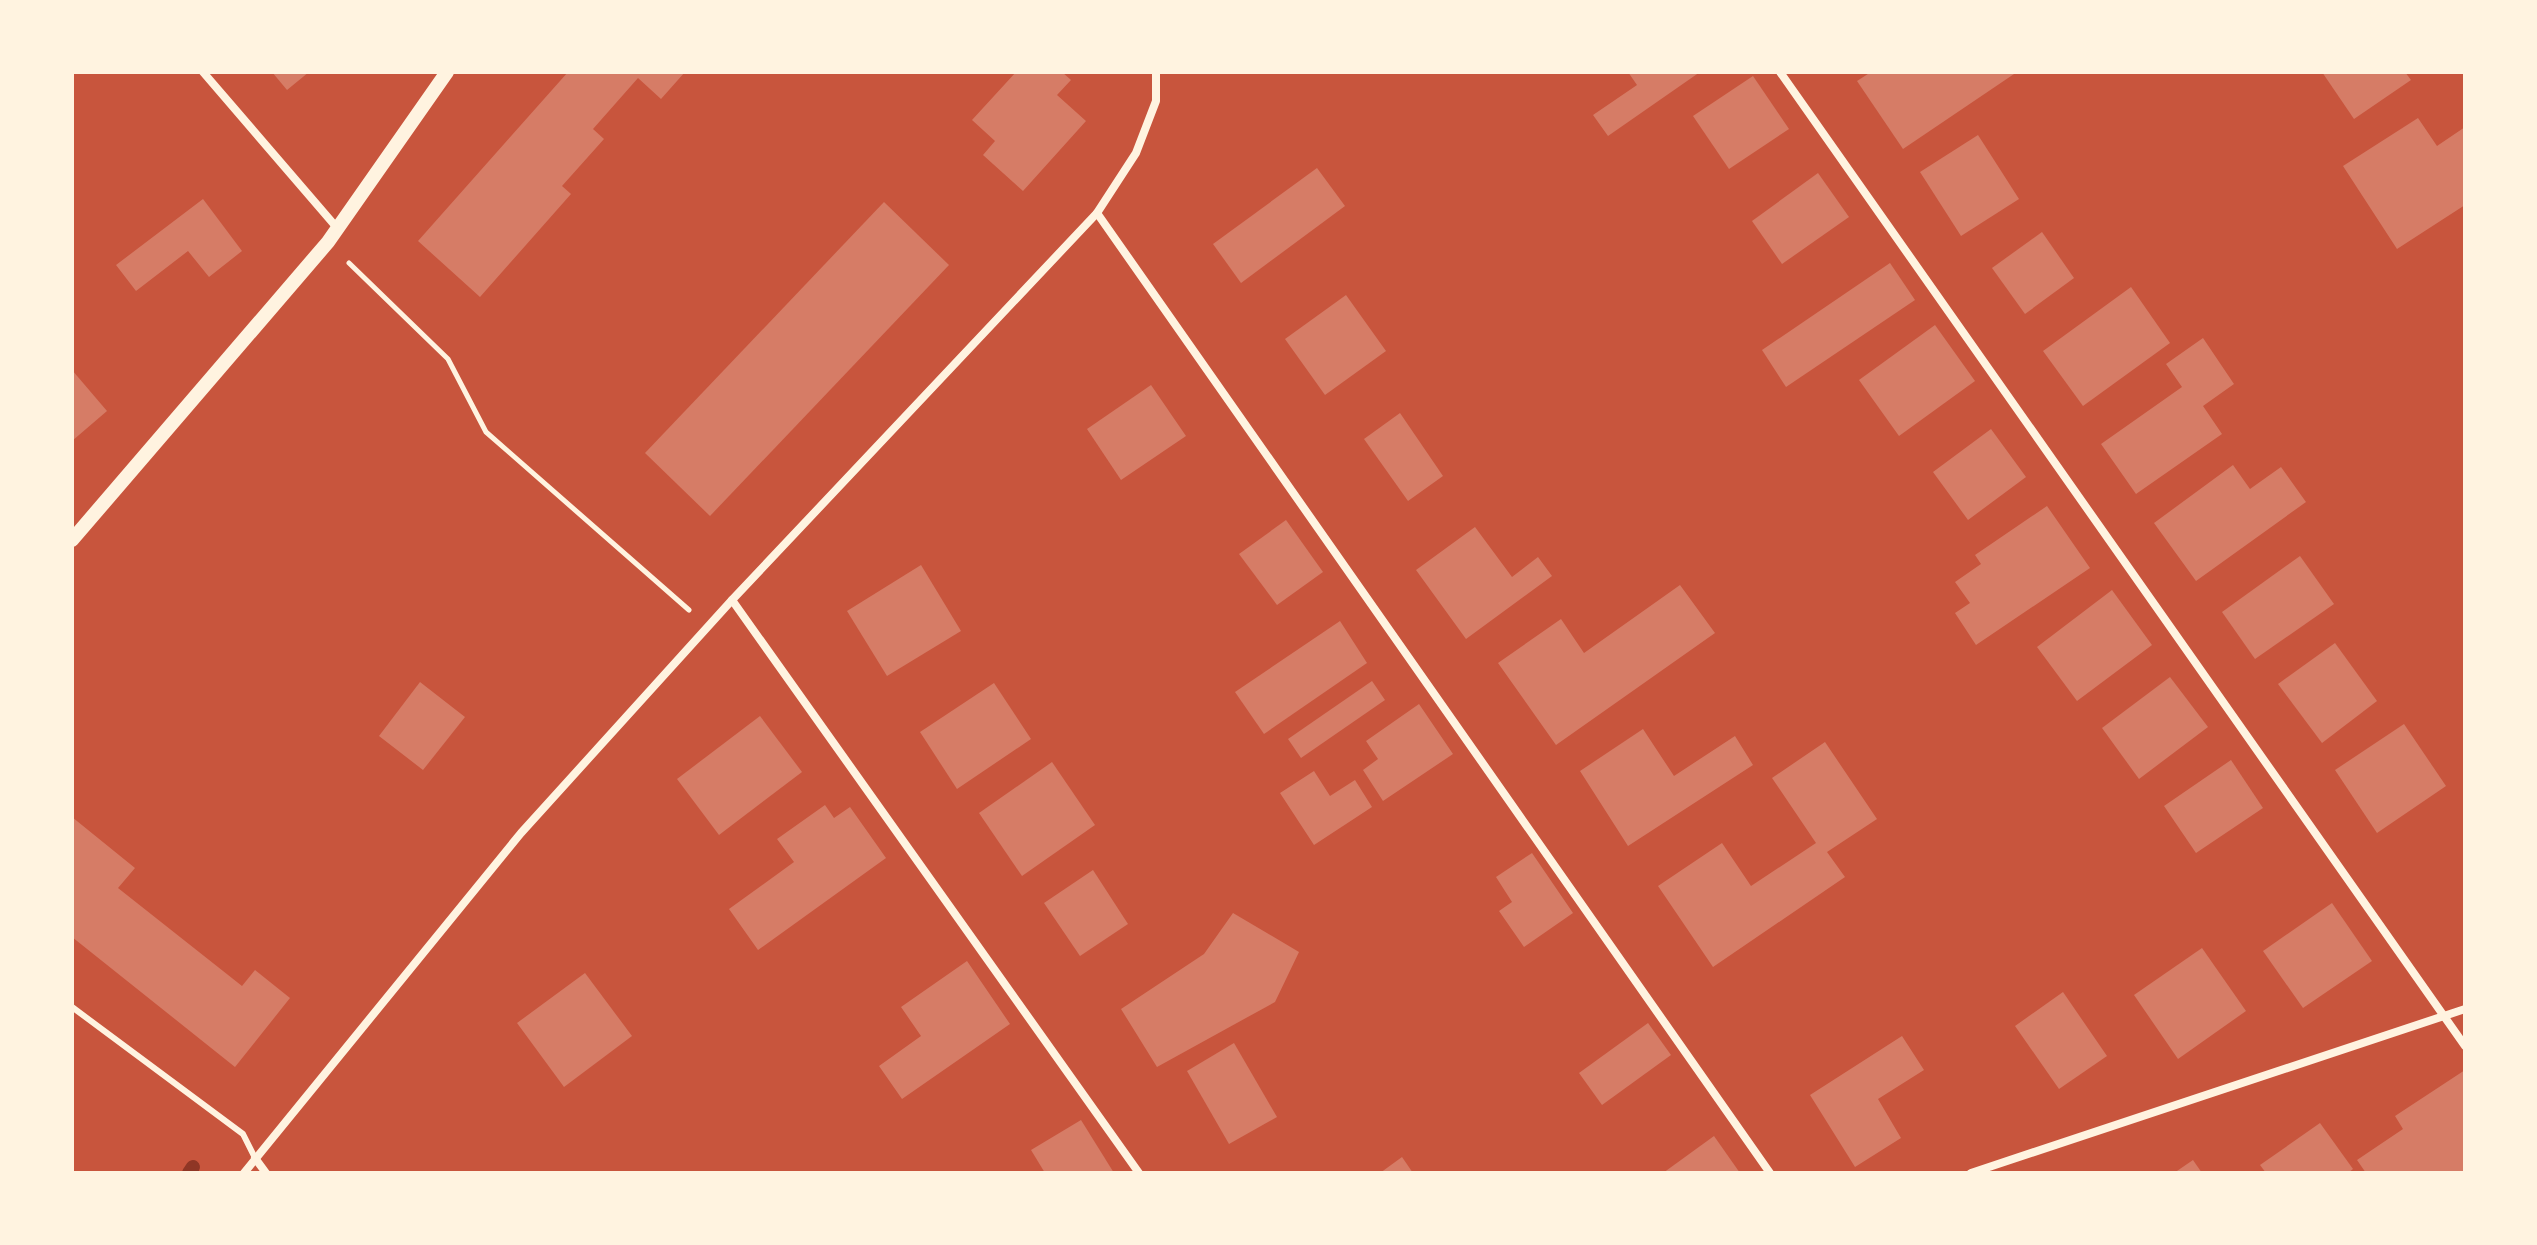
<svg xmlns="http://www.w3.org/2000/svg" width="2537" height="1245" viewBox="0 0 2537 1245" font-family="'Times New Roman',serif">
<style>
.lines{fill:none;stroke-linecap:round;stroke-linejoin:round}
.stream{stroke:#8f3625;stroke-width:14}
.building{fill:#d67c66}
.path{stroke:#fff3e0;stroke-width:5}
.service{stroke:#fff3e0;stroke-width:6}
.minor{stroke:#fff3e0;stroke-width:8}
.tertiary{stroke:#fff3e0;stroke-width:14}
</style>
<rect width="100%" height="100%" fill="#c8553d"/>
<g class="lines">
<path class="stream" d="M189 1173 193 1167"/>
</g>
<g class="building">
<path d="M272 72H309L287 90Z"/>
<path d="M568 72H685L661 99 638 78 593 129 604 139 562 186 571 194 480 297 418 241Z"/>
<path d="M1016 72H1062L1071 80 1057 95 1086 121 1023 191 983 155 995 141 972 120Z"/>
<path d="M1628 72H1700L1608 136 1593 115 1637 85Z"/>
<path d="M1871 72H2017L1903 149 1857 81Z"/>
<path d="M2322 72H2405L2411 80 2354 119Z"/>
<path d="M1753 76 1789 129 1729 169 1693 116Z"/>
<path d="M2418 118 2437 146 2465 127V205L2397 249 2343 166Z"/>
<path d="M1978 135 2019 199 1961 236 1920 172Z"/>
<path d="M1317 168 1345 206 1241 283 1213 244Z"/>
<path d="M1818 173 1849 217 1782 264 1752 221Z"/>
<path d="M203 199 242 251 209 277 188 251 136 291 116 265Z"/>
<path d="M884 202 949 265 710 516 645 453Z"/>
<path d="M2042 232 2074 278 2025 314 1992 268Z"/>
<path d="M1890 263 1915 300 1786 387 1762 350Z"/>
<path d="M2131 287 2170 343 2083 406 2043 351Z"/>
<path d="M1346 295 1386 351 1325 395 1285 339Z"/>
<path d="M1935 325 1975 381 1899 436 1859 380Z"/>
<path d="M2203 338 2234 384 2203 406 2222 434 2136 494 2101 444 2182 387 2166 364Z"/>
<path d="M72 370 107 411 72 441Z"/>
<path d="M1151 385 1186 436 1121 480 1087 429Z"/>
<path d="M1400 413 1443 476 1408 501 1364 439Z"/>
<path d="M1991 429 2026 477 1968 520 1933 472Z"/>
<path d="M2233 465 2250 489 2281 467 2306 502 2196 581 2154 523Z"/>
<path d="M2047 506 2090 568 1976 645 1955 613 1970 603 1955 582 1981 564 1975 555Z"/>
<path d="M1286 520 1323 572 1277 605 1239 554Z"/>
<path d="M1475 527 1512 577 1538 557 1552 576 1466 639 1416 570Z"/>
<path d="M2300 556 2334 604 2255 659 2222 612Z"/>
<path d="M921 565 961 631 887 676 847 611Z"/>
<path d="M1680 585 1715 633 1556 745 1498 663 1561 619 1584 653Z"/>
<path d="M2112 590 2152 645 2077 701 2037 647Z"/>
<path d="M1340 621 1367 663 1264 734 1235 692Z"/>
<path d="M2335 643 2377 701 2322 743 2278 684Z"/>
<path d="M2170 677 2208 727 2139 779 2102 728Z"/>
<path d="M1372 681 1385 700 1301 758 1288 739Z"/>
<path d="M420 682 465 717 423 770 379 736Z"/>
<path d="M994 683 1031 739 957 789 920 732Z"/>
<path d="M1419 704 1453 754 1383 801 1363 770 1378 759 1366 741Z"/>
<path d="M760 716 802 772 719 835 677 779Z"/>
<path d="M2404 724 2446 786 2377 833 2335 770Z"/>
<path d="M1643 729 1674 776 1735 736 1753 765 1628 846 1580 771Z"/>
<path d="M1825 742 1877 819 1827 852 1845 877 1713 967 1658 886 1722 843 1751 886 1816 843 1772 778Z"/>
<path d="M2231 760 2263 808 2196 853 2164 806Z"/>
<path d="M1052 762 1095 825 1022 876 979 813Z"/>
<path d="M1314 771 1330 796 1355 780 1372 807 1314 845 1280 793Z"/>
<path d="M825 805 834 818 850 807 886 858 758 950 729 909 794 862 777 839Z"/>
<path d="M72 817 135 868 118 888 242 986 255 970 290 998 235 1067 72 937Z"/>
<path d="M1532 853 1573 913 1524 947 1499 911 1512 902 1496 877Z"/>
<path d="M1093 870 1128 924 1080 956 1044 903Z"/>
<path d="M2332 903 2372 961 2303 1008 2263 951Z"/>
<path d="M1233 913 1299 952 1275 1002 1157 1067 1121 1009 1204 954Z"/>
<path d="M2202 948 2246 1011 2178 1059 2134 995Z"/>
<path d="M967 961 1010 1024 902 1099 879 1066 921 1036 901 1007Z"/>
<path d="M585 973 632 1036 564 1087 517 1023Z"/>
<path d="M2063 992 2107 1056 2059 1089 2015 1026Z"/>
<path d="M1648 1023 1671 1055 1602 1105 1579 1073Z"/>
<path d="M1902 1036 1924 1070 1878 1099 1901 1138 1855 1167 1810 1095Z"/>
<path d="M1234 1043 1277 1117 1229 1144 1187 1071Z"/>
<path d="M2465 1070V1173H2366L2357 1160 2403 1129 2395 1116Z"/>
<path d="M1081 1120 1114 1173H1045L1031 1150Z"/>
<path d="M2320 1123 2353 1169 2348 1173H2266L2260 1165Z"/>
<path d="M1714 1136 1740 1173H1663Z"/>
<path d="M1402 1157 1413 1173H1380Z"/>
<path d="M2193 1160 2202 1173H2174Z"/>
</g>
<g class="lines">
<path class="path" d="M349 263 448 359 486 432 689 610"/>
<path class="service" d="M72 1007 243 1134 255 1158"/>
<g class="minor">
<path d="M203 72 338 229"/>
<path d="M1780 72 2465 1046"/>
<path d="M1097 213 1770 1173"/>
<path d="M732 600 1139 1173"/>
<path d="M255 1158 266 1173"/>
<path d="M244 1173 521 833 732 600 1097 213 1136 153 1156 101V72"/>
<path d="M1971 1173 2465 1009"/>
</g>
<path class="tertiary" d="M72 540 328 242 447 72"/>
</g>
<rect width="2537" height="1245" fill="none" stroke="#fff3e0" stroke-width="148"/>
</svg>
